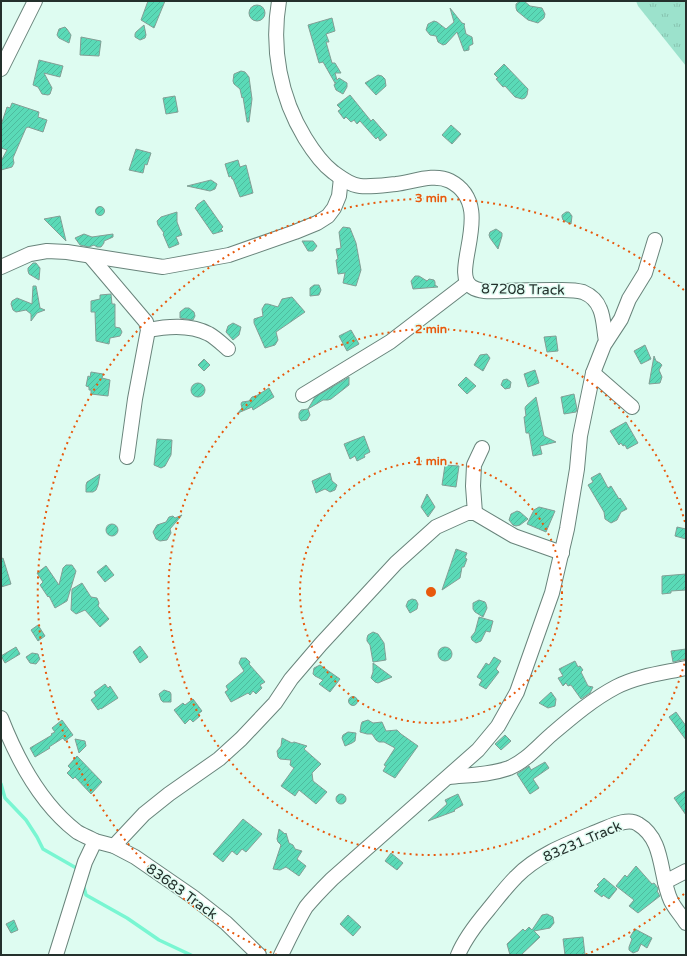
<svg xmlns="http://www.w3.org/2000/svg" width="687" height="956" viewBox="0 0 687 956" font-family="'Varela Round',sans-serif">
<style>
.grass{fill:url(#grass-tufts)}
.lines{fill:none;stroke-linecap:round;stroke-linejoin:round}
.stream{stroke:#79f6d2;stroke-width:3.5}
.building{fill:url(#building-hatch);stroke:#839e95}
.minor-casing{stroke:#69847b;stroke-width:16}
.minor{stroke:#fff;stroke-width:14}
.ring{fill:none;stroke:#e8590c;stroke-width:2;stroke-dasharray:2 4}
.labels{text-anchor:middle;stroke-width:3;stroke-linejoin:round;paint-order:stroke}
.street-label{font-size:14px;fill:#24302c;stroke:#defcf1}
.centre{fill:#e8590c;stroke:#defcf1;stroke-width:2}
.ring-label{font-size:12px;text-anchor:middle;font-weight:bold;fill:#e8590c;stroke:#defcf1;stroke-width:3;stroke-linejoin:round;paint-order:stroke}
</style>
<defs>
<pattern id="grass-tufts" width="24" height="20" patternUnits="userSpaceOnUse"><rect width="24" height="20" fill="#9ce2cc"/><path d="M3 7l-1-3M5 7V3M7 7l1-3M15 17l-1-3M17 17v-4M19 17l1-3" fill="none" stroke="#86c2af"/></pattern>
<pattern id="building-hatch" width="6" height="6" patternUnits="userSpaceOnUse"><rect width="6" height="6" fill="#5adab7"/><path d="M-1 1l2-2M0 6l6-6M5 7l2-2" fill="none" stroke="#4ebb9e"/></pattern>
</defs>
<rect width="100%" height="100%" fill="#defcf1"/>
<path class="grass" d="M636 1H686V66L638 6Z"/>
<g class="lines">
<g class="stream">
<path d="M1 784 5 798 26 820 37 837 43 849 78 869V870"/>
<path d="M83 884 86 895 127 918 159 940 191 955"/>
</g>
</g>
<g class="building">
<path d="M148 1H165L154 28 141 20Z"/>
<path d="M520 1H524L530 6 542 8 545 14 544 18 538 23 528 20 517 11 516 8V4Z"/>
<circle cx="257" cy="13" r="8"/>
<path d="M450 8 462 23 465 24 464 25 466 34 472 37 473 44 469 46V50L464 51 457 32 446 44 443 45 438 42 436 36 430 35 426 30 428 24 434 21 437 22 446 29 454 22Z"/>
<path d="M332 18 335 31 326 34 329 42H326L332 63H335L341 73H335L337 80 339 78 347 83V87L343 94 336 90 334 85 336 82 335 83 323 62 319 63 308 25Z"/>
<path d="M144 25 146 35 145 38 140 40 135 37V34L136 32Z"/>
<path d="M65 27 67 29 71 35 69 43 59 38 57 35 59 29Z"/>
<path d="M81 37 101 41 99 56 80 55Z"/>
<path d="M39 60 63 66 60 77 44 73 52 88 50 94 48 95 42 94 38 87 33 85Z"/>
<path d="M504 64 528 89 527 95 525 98 522 99 515 97 505 86 503 87 496 79 498 78 494 74Z"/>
<path d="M241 71 245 72 249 77 252 99 249 122H247L243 97 242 98 240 89 234 84 233 81 234 74Z"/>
<path d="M378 75 382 76 385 79 386 86 376 95 365 83Z"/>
<path d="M350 95 371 121 373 119 387 135 380 141 378 137 376 139 360 121 357 124 354 120 351 122 346 117 344 119 338 111 341 109 337 105Z"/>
<path d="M175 96 178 112 166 114 163 98Z"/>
<path d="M12 103 39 112 38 117 47 120 43 132 28 127 26 128 13 158 14 163 12 167 1 170V161L7 150 1 148V125L7 107 10 108Z"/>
<path d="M451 125 461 134 452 144 442 135Z"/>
<path d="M136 149 151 153 147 165 145 164 143 173 129 170Z"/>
<path d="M238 160 240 167 246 165 253 193 240 197 233 179H232L231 176 229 177 225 164Z"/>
<path d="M211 180 217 184 215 189 210 191 187 186Z"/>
<path d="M204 200 223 227 221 229 223 231 213 234 195 208 197 206V205Z"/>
<circle cx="100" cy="211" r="4.5"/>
<path d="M177 212V222L182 235 176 237 179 244 169 248 163 234 164 233 158 225 157 221 161 217Z"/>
<path d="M566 212H569L572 216 571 224 563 220 562 217V215Z"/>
<path d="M60 216 66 241 44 219Z"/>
<path d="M343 227 350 228 356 243 361 270 356 286 343 283 345 273 338 274 336 260 338 259 336 249 341 248 339 232Z"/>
<path d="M496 229 502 233V236L498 249 490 238 489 235 490 232Z"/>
<path d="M84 234 92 237 113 234V237L104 241V243L101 247H97L94 245 89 247 80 245 75 238Z"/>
<path d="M302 241H313L317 246 313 251H308Z"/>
<path d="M33 263H36L40 268 39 280 29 274 28 271V268Z"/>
<path d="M415 276H419L427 281 429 279 434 280 435 282V285L438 287 413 289 411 281Z"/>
<path d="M314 285H319L321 290 319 295 310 296V288Z"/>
<path d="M33 286H36L40 308 45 310 37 313 31 321V314L26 310 16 312 13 310 11 304 12 301 17 298 32 304Z"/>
<path d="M111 294 112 304H115V327L120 328 122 332 120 336 110 338 109 344 96 341 95 312H91V301L100 299V295Z"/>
<path d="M292 297 305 312 276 332 278 340 275 345 265 348 254 323V319L263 316 262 309 265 304H268L278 307 282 299Z"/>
<path d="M185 308H189L194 312 195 316 193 320 180 318V312Z"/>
<path d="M233 323 241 327 239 335 233 340 226 332 228 326Z"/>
<path d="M351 330 359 344 347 351 339 336Z"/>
<path d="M556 336 558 351 547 352 544 337Z"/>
<path d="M645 345 651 359 641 364 634 351Z"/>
<path d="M487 354 490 358 483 371 474 365 480 355Z"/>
<path d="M654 356 656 361 660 363 662 365 659 370 662 377 660 383 649 384Z"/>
<path d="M204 359 210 365 204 371 198 365Z"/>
<path d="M535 370 539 383 528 387 524 374Z"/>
<path d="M91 372 103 374 102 378 110 380 108 396 91 394V390H89V387L86 386 88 376 90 377Z"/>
<path d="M349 377V385L331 399 328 400H323L308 409 310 415 307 420 301 421 299 418V413L301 410 308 409 315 397Z"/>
<path d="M466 377 476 386 467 394 458 385Z"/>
<path d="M507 379 511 382 510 388 505 389 501 385 503 380Z"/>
<circle cx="198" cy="390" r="7"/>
<path d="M269 388 274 397 253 410 252 407 238 413 242 408 241 404 242 402 249 401 252 397 256 396Z"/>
<path d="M574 394 577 409 576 412 564 414 561 397Z"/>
<path d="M536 397 544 436 556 442 540 446 542 454 533 456 529 433H526L524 417 526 416 525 408 526 406Z"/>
<path d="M626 422 638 443 627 449 625 445 623 446 621 443 619 445 610 431Z"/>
<path d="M364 436 370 452 364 455 365 457 357 461 355 456 350 459 344 444Z"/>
<path d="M157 439 172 440 171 455 165 466 161 468 154 465Z"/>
<path d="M445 465 459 466 456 487 442 485Z"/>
<path d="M330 473 332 481 337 485 335 490 330 492 325 489 316 493 312 481Z"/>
<path d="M600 473 608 488 611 486 619 499 620 498 627 509 621 512 617 520 611 523 605 519 604 512 588 485 593 482 591 478Z"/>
<path d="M100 474 98 485 96 490 93 492H86V485L87 482Z"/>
<path d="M427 494 435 507 428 517 421 507Z"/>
<path d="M539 507 555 511 546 532 527 524 534 510Z"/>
<path d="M517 511 520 512 528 519 520 525 516 526 513 525 509 520 511 514Z"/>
<path d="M182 515 170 529 171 533 167 540 160 541 156 539 153 532 157 525 166 522 169 517 173 516 175 518Z"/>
<circle cx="112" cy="530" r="6"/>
<path d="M677 527 686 529V539L675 536Z"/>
<path d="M456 549 467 553 465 558 467 559 464 567H462L460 578 442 590Z"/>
<path d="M3 558 11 584 1 587V559Z"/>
<path d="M66 565H72L76 571 67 601 55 608 49 596 48 597 40 585 43 582 37 573 46 566 59 585 63 568Z"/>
<path d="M106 565 114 575 105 582 97 572Z"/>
<path d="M686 574V590L671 591V593L662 594V576Z"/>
<path d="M82 583 91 597 97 598 99 603 98 606 109 619 100 627 85 610 76 614 71 610 72 589Z"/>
<path d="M412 599 416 600 418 604 417 609 410 613 406 606 408 601Z"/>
<path d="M479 600 485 602 486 604 487 608 483 617 475 612 473 609V603Z"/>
<path d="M479 617 493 621 490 632 486 631 481 641 476 643 472 640 471 637 475 632Z"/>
<path d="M38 625 45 636 38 641 31 630Z"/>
<path d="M373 632 378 634 384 643 386 660 373 662 370 645 367 641V638L368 635Z"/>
<path d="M140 646 148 657 140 663 133 652Z"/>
<circle cx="445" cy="654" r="7"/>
<path d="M16 647 20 654 5 663 1 656Z"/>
<path d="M686 649V659L673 662 671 651Z"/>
<path d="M32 653 38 654 39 657 40 659 36 664 30 663 26 657Z"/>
<path d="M494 657 501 661 496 669 499 672 486 689 479 685 482 680 477 677 486 663 489 665Z"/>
<path d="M241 658H246L250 662 249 664 265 682 260 685 262 688 256 694 253 691 250 695 248 693 231 702 225 692 228 690 226 686 244 671 239 663Z"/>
<path d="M575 661 578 667 580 666 583 670 581 672 588 686 593 687 590 693 581 699 571 685 568 686 566 683 563 686 558 678 563 676 559 669Z"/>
<path d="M373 663 392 677 378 683 375 682 371 678 373 672Z"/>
<path d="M320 665 340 679 330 692 319 684 323 680 315 676 313 674 314 668Z"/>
<path d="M105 684 108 688 110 686 118 698 101 709V708L98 710 91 700 96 696 94 692Z"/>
<path d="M164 690 170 692 171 694V702H163L161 700 159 694Z"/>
<path d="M551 692 556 699 555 706 548 708 539 703Z"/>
<circle cx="353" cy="701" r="4.5"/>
<path d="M193 699 202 711 198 714 200 716 193 722 190 719 185 724 174 710 183 703 185 705Z"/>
<path d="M676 712 686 726V740L669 717Z"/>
<path d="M62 720 73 735 65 741 63 738 49 747 50 748 35 757 30 748 52 735 51 734 55 732 52 728Z"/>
<path d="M368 720 373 723 382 722 386 731 397 730 401 734 418 746 395 778 383 771 386 766 384 765 395 748 384 742H379L376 740 372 734H367L360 732 361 725 362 722Z"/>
<path d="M348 732 356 733 355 741 352 743 345 746 342 738 343 735Z"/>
<path d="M505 735 511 741 501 750 495 744Z"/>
<path d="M282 738 292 743 294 742 307 746 304 749 321 764 312 773 313 781 327 792 316 804 299 790 295 796 281 786 294 768 290 765 291 760 280 759 278 757 277 751 281 746Z"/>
<path d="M75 739 85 741 86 746 79 753Z"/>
<path d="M77 756 102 782 91 794 75 777 73 779 67 773 71 769 68 766Z"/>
<path d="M545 762 549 768 533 779 539 788 530 794 517 774 529 766 531 770Z"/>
<path d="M686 790V815L674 798Z"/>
<circle cx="341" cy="799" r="5"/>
<path d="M458 794 463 805 454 810 455 811 428 821 447 804 445 800Z"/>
<path d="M243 819 262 834 246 852 242 849 237 855 232 851 223 862 213 854Z"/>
<path d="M279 829 285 834 286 833 289 843 293 845 295 849 302 851 297 859 306 866 299 876 286 867 280 870 273 869 281 845 278 842 277 839Z"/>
<path d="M391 853 403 863 397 870 385 861Z"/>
<path d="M636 866 652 884 654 883 658 888V890L657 891 660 896 638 913 629 906 634 900 616 886 625 875 627 877Z"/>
<path d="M604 878 617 889 609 899 603 895 602 897 594 891 599 886 597 885Z"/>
<path d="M547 914 553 917 554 923 550 928 534 931 540 937 521 955H510L507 944 523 929 525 931 529 927 532 930 542 915Z"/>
<path d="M348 915 361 927 353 936 340 924Z"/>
<path d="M14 920 18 930 11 933 6 924Z"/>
<path d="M635 929 652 938 647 948 641 944 638 951 633 953 629 950V947L632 939 630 937Z"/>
<path d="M583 937 585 955H565L563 939Z"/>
</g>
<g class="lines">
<g class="minor-casing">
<g id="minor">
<path d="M279 1C271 48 280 97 305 138 313 151 321 163 333 172 341 178 350 185 360 186 372 187 385 185 396 184 413 182 434 173 450 181 498 206 448 273 472 287 481 293 494 291 504 291 520 290 537 290 553 290 562 290 573 289 583 292 590 295 597 301 600 309 604 318 604 331 606 341"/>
<path d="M1 69 35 1"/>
<path d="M90 256 146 322 148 330 135 399 127 457"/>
<path d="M1 267 30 254 47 251 67 252 163 267 229 255 295 232 317 223 328 216 334 208 339 196 341 178"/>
<path d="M148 330C168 326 190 324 209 334 216 338 222 344 228 349"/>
<path d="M593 373 632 407"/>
<path d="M303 395 390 342 467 283"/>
<path d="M475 513 473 486 474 465 482 448"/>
<path d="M1 718C17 759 40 803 76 831 81 835 89 837 95 841L85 862 56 955"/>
<path d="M449 777C469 775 490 775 509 768 526 761 538 746 552 734 572 717 593 699 616 687 637 676 663 673 686 668"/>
<path d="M95 841 114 846 135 857 193 897 226 923 259 955"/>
<path d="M114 846 144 814 169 794 219 759 241 739 275 703 291 679 321 644 396 563 436 527 467 513H475L514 536 562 553"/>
<path d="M665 882 686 871"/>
<path d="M281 955C289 939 297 922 306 907 314 897 323 888 332 879L478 750 498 726 517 692 552 593 567 529 577 469 580 436 593 373 604 345 621 319 629 299 645 273 655 240"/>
<path d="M458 955C465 938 477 923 488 910 497 899 506 887 516 877 538 854 572 842 601 830 611 826 628 817 638 824 665 840 659 876 671 901 675 909 681 915 686 923"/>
</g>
</g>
<use href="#minor" class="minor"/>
</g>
<g class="ring">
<circle cx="431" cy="592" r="131"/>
<path d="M686 658A263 263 0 1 1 686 526"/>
<path d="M684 894A394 394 0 0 1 585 955M277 955A394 394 0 1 1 684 290"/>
</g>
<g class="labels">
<g class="street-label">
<text transform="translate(523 289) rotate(1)" y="5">87208 Track</text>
<text transform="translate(582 841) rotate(-23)" y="5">83231 Track</text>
<text transform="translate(182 891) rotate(36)" y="5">83683 Track</text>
</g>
</g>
<circle cx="431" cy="592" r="6" class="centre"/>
<g class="ring-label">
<text x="431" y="202">3 min</text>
<text x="431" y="333">2 min</text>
<text x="431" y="465">1 min</text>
</g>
<rect width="687" height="956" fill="none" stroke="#24302c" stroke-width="4"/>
</svg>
